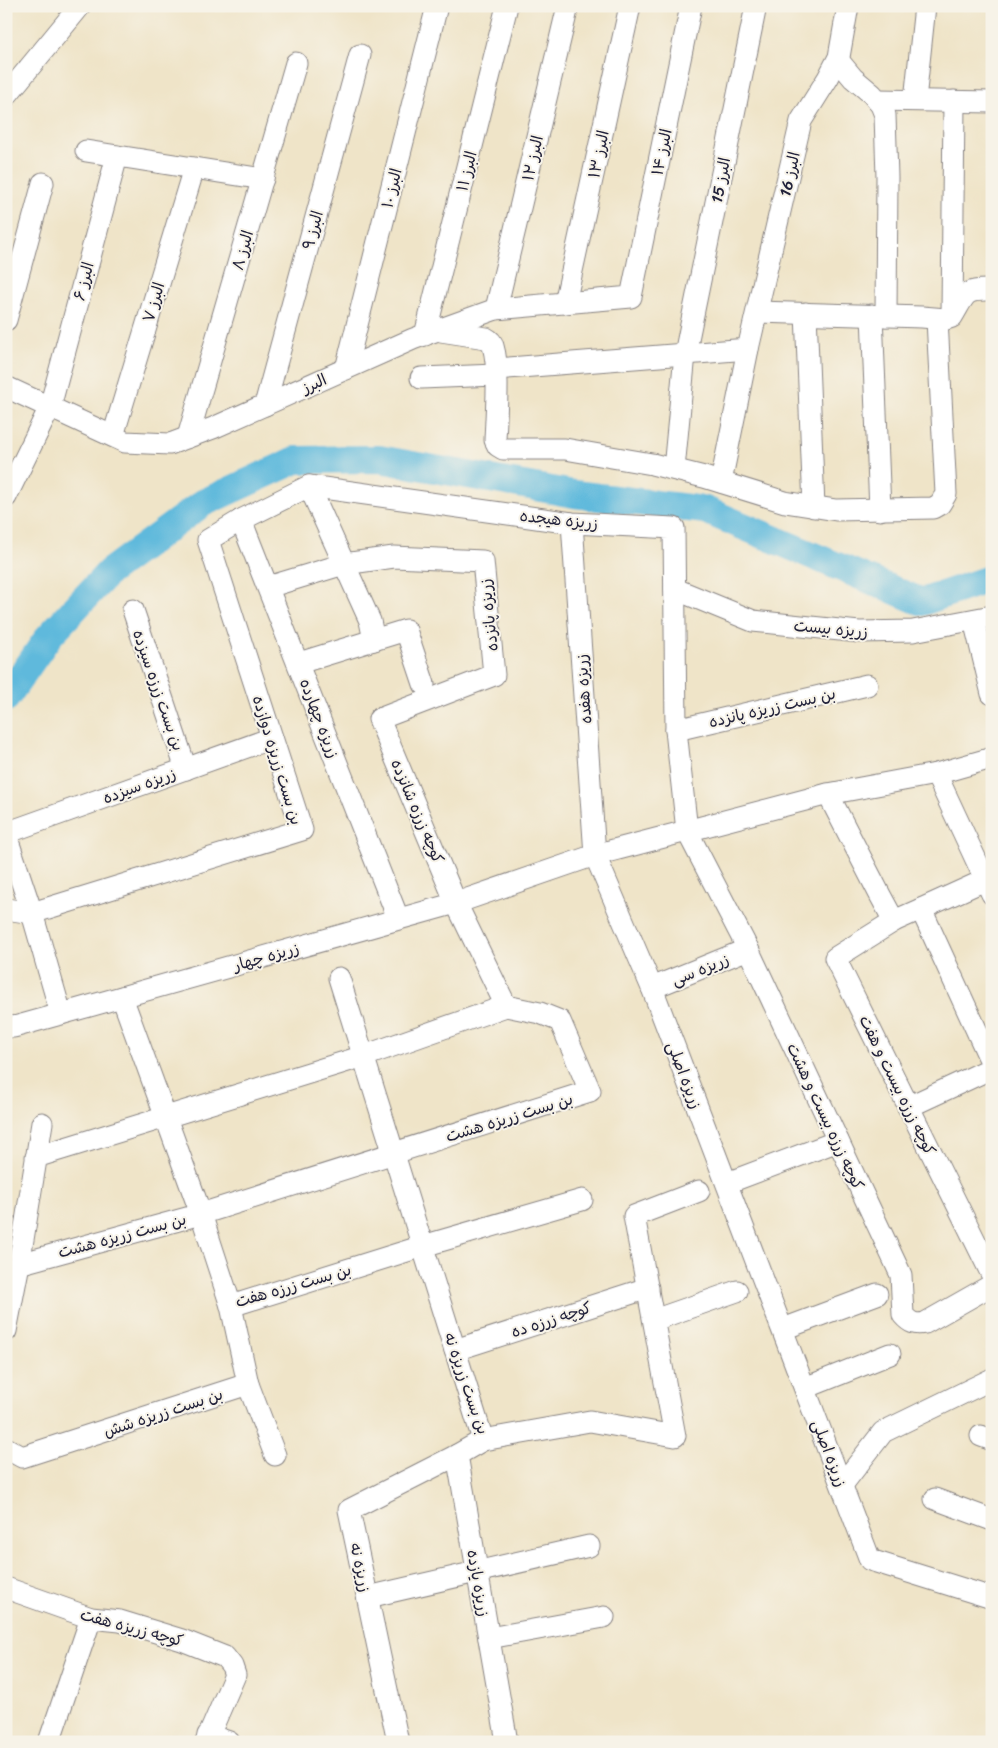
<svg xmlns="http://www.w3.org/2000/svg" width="998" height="1748" viewBox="0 0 998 1748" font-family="Sriracha,'Playpen Sans Arabic',sans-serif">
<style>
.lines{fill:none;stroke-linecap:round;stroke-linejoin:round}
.river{stroke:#5fb9dc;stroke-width:28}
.minor-casing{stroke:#888382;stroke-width:23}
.minor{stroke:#fff;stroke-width:21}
.labels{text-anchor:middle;stroke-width:4;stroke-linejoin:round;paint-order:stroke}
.street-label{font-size:16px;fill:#22223b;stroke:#f7f3e8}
</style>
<rect width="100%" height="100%" fill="#f7f3e8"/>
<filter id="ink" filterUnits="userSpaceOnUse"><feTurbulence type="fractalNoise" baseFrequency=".02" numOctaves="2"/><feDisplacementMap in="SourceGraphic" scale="10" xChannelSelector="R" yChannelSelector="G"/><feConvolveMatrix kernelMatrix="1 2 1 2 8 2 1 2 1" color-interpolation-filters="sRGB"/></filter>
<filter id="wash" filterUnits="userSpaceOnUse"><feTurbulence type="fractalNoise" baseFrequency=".0096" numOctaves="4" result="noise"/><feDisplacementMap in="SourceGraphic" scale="20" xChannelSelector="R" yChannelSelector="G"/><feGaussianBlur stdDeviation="1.12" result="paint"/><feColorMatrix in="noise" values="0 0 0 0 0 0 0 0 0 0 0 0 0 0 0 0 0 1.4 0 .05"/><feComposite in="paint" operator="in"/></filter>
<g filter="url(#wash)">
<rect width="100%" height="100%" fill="#efe4c8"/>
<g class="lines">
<path class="river" d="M6 698 49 636 109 572 203 503 296 460 379 459 574 494 705 510 922 602 992 578"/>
</g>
</g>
<g filter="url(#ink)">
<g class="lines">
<g class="minor-casing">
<g id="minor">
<path d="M838 60 853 78 872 94 881 105 885 115 887 177 886 316"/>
<path d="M6 96 80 6"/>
<path d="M877 100 992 102"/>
<path d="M915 100 925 6"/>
<path d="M86 151 263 179"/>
<path d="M565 303 630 6"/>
<path d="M496 309 568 6"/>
<path d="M758 312 922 317 946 319 952 317C966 294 963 289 992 290"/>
<path d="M806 313 814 507"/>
<path d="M872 315 880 510"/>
<path d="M952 316 954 101"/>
<path d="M6 320 43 183"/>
<path d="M441 331 486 338C490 340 492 342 493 346 500 369 496 415 495 440L498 446 503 449H565L652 464 704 477 785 502 836 510 933 508 940 504 946 494 937 319"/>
<path d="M425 335 507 6"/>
<path d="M346 369 437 6"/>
<path d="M496 369 748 349"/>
<path d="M421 378 496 375"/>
<path d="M6 387 125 442 170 444 213 428 413 339 496 309 631 297 691 6"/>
<path d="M265 405 360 55"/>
<path d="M113 436 194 168"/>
<path d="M188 437 296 63"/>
<path d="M674 469 685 354 756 6"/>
<path d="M721 482 748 349 801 121 828 78 839 57 848 6"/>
<path d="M6 497 50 407 117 156"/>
<path d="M241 520 398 918"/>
<path d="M268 587 344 564 394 557 483 561 494 675 379 719 456 903 506 1006"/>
<path d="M675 589 753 621 859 632 913 631 992 616"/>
<path d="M133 610 186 769"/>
<path d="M974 620 992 694"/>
<path d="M374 640 370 621 309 486 572 523 674 528 676 730 687 831 748 949 901 1275 903 1315C910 1323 915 1325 925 1323L992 1285"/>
<path d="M299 663 406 630 424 684"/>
<path d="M676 730 867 685"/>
<path d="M992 758 936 774 828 794 595 855 652 988 870 1560 992 1598"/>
<path d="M936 774 992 894"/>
<path d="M828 794 880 895 894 921 921 909 992 1064"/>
<path d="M6 833 272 738"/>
<path d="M6 835 32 913 302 830 208 540 241 520 309 486"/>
<path d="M6 909 32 913 61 1014 456 903 595 855 572 523"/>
<path d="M921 909 985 880"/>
<path d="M894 921 835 958 992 1275"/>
<path d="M339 978 483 1440 590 1421 675 1436 634 1216 699 1191"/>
<path d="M652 988 748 949"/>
<path d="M122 997 201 1214 231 1306 423 1246 582 1200"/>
<path d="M6 1026 14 1027 61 1014"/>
<path d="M908 1107 992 1068"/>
<path d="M36 1157 364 1056 506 1006 540 1013 560 1021 590 1091 201 1214 19 1264 42 1123"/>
<path d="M727 1183 838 1141"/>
<path d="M231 1306 248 1384"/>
<path d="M654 1320 737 1291"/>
<path d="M783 1329 877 1294"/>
<path d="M6 1331 19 1264"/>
<path d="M455 1350 648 1288"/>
<path d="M805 1388 890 1354"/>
<path d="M981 1436 992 1440"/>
<path d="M483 1440 457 1455 507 1742"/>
<path d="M6 1448 22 1457 248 1384 275 1455"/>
<path d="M842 1485 883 1432 992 1379"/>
<path d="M935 1499 992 1520"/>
<path d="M6 1588 91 1618 120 1621 182 1640 225 1657 232 1666 235 1675 206 1742"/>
<path d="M368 1597 589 1546"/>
<path d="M489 1638 604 1617"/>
<path d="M208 1735 229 1742"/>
<path d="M49 1742 91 1618"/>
<path d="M398 1742 349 1510 457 1455"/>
</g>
</g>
<use href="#minor" class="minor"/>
</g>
</g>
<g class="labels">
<g class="street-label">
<text transform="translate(661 152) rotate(-78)" y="6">البرز ۱۴</text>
<text transform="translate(598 154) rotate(-78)" y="6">البرز ۱۳</text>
<text transform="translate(532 158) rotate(-77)" y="6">البرز ۱۲</text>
<text transform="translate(466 171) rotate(-76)" y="6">البرز ۱۱</text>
<text transform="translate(789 174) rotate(-77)" y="6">البرز 16</text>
<text transform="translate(720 180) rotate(-79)" y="6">البرز 15</text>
<text transform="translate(391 188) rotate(-76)" y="6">البرز ۱۰</text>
<text transform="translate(312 230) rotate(-75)" y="6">البرز ۹</text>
<text transform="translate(242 250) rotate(-74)" y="6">البرز ۸</text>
<text transform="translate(83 281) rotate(-75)" y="6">البرز ۶</text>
<text transform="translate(153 302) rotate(-73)" y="6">البرز ۷</text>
<text transform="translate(314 383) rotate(-24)" y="6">البرز</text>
<text transform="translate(559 519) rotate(6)" y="6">زریزه هیجده</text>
<text transform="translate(488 615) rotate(-96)" y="6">زریزه پانزده</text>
<text transform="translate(831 628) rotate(5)" y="6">زریزه بیست</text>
<text transform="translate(583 689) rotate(-94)" y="6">زریزه هفده</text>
<text transform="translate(159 690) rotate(71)" y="6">بن بست زرزه سیزده</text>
<text transform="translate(772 707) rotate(-13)" y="6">بن بست زریزه پانزده</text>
<text transform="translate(320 718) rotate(69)" y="6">زریزه چهارده</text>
<text transform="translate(278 760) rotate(73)" y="6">بن بست زریزه دوازده</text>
<text transform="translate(139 785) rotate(-20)" y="6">زریزه سیزده</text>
<text transform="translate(418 811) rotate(67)" y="6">کوچه زرزه شانزده</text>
<text transform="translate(266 956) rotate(-16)" y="6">زریزه چهار</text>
<text transform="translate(700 969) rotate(-22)" y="6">زریزه سی</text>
<text transform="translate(685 1075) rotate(69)" y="6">زریزه اصلی</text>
<text transform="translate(898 1085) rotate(64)" y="6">کوچه زرزه بیست و هفت</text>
<text transform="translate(826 1116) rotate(65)" y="6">کوچه زرزه بیست و هشت</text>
<text transform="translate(509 1117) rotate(-17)" y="6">بن بست زریزه هشت</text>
<text transform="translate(122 1235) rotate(-15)" y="6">بن بست زریزه هشت</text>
<text transform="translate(293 1285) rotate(-16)" y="6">بن بست زرزه هفت</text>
<text transform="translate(551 1319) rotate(-18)" y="6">کوچه زرزه ده</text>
<text transform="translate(467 1383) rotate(71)" y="6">بن بست زریزه نه</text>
<text transform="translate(163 1412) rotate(-18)" y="6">بن بست زریزه شش</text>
<text transform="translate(830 1453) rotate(69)" y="6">زریزه اصلی</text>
<text transform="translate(361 1567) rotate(78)" y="6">زریزه نه</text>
<text transform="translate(479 1583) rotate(80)" y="6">زریزه یازده</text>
<text transform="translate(132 1627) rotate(15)" y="6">کوچه زریزه هفت</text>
</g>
</g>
<rect width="998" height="1748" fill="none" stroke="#f7f3e8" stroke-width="25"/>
</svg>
